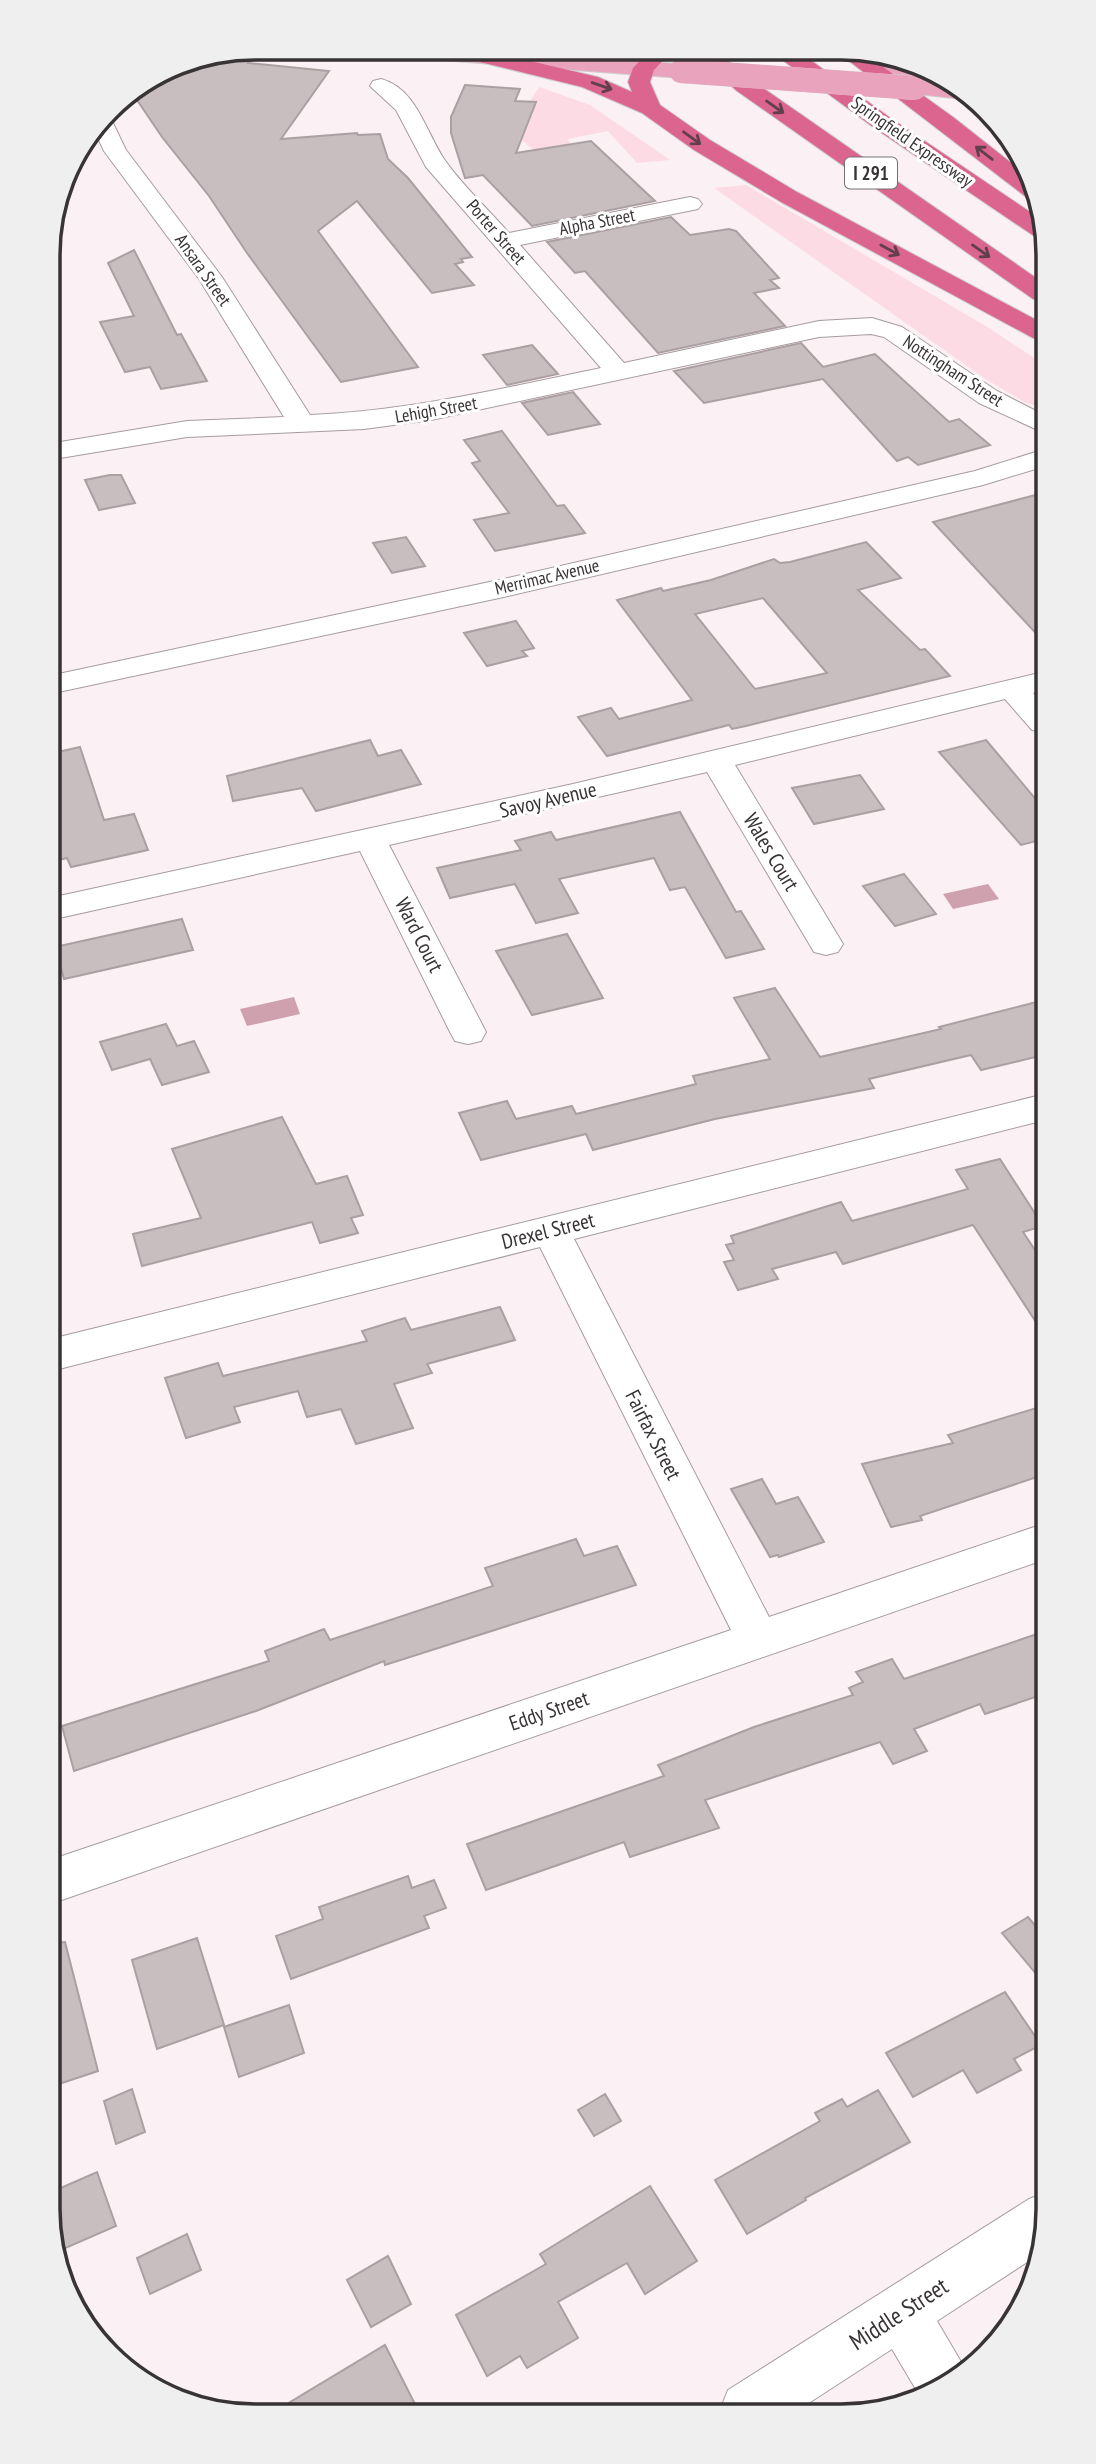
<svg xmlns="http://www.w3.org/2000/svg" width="1096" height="2464" viewBox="0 0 1096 2464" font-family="'PT Sans Narrow',sans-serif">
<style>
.green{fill:#fddbe4}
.water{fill:#cfa0ad}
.building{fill:#c8bec0;stroke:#aaa0a2;stroke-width:2;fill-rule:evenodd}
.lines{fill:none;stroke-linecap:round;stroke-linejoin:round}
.minor-casing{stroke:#a69c9f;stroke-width:2}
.major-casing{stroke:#cfcecf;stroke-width:2}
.highway-casing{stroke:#cfcecf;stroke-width:2}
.minor{fill:#fff;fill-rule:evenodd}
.major{fill:#eaa3bc;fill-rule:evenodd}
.highway{fill:#dc6590;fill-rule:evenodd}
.major-bridge-casing{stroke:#cfcecf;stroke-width:24;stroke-linecap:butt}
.major-bridge{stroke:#eaa3bc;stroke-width:24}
.oneway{stroke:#61404c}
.labels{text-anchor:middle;stroke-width:6;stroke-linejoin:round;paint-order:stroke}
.far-street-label{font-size:18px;fill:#383435;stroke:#fff}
.shield{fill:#fff;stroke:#747172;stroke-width:2}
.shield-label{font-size:19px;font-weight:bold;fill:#383435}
.street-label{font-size:21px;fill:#383435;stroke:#fff}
.near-street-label{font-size:24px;fill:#383435;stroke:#fff}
.rim{fill:none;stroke:#383435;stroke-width:3.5}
</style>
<rect width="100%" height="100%" fill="#fbf0f3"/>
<g class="green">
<path d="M539 87 590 105 670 160 637 163 608 131 568 139 575 158 547 160 515 135 520 117Z"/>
<path d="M746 185 989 328 1042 363V408L1024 402 984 378 714 188Z"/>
</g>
<g class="water">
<path d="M988 884 999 899 953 909 943 894Z"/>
<path d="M294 997 300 1014 247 1026 240 1009Z"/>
</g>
<g class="building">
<path d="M200 58 250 60 248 63 329 71 281 139 357 133 358 135 380 134 388 159 408 178 472 257 461 259 463 262 455 264 474 285 432 293 357 201 318 231 418 367 341 382 247 253 209 196 162 137 131 91 176 63Z"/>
<path d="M465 85 520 89 515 101 536 102 516 153 591 141 655 201 532 226 483 175 465 178 451 133V117Z"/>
<path d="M671 217 690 235 729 229 736 231 779 278 770 280 779 288 754 293 785 326 658 353 585 271 575 273 547 242Z"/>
<path d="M134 250 177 335 181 334 207 381 161 389 150 367 125 372 100 322 134 316 108 263Z"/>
<path d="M801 343 823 367 875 354 949 422 959 419 990 445 918 465 908 457 897 461 823 379 704 403 674 371Z"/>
<path d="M532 345 558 374 507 385 483 355Z"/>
<path d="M573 392 600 424 548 435 522 403Z"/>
<path d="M502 431 557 506 564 505 585 533 495 551 474 520 509 513 472 463 480 461 464 440Z"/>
<path d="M110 475H121L135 503 99 510 85 480Z"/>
<path d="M1043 493V641L933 522Z"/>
<path d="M406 537 425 566 392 573 373 543Z"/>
<path d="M866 542 901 578 858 590 920 650 925 649 950 676 746 726 732 729 729 725 607 756 578 717 611 708 619 719 692 700 617 600 661 588 663 591 711 580 774 559 780 563 790 562ZM763 598 827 673 755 689 695 614Z"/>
<path d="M516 621 534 648 522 651 527 656 487 666 464 633Z"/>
<path d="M370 740 378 756 401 750 421 784 316 811 302 788 233 801 227 776Z"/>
<path d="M986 740 1044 809V839L1021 845 939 752Z"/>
<path d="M80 747 104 820 134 814 148 850 71 867 67 858 50 862 49 754Z"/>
<path d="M860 775 884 809 814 824 792 788Z"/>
<path d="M680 812 736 912 741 911 764 949 726 958 685 887 670 890 654 858 559 879 578 913 536 923 515 884 450 898 437 868 521 850 515 841 551 832 556 840Z"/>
<path d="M904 874 936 914 895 926 863 886Z"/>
<path d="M182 919 193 950 64 979 55 947Z"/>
<path d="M567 934 603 998 532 1015 496 951Z"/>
<path d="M775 988 820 1057 941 1029 939 1027 1044 1000V1055L981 1070 971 1055 869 1079 874 1088 715 1119 593 1150 586 1134 481 1160 459 1113 507 1101 516 1119 572 1106 576 1114 696 1084 693 1076 770 1059 734 998Z"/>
<path d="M166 1024 177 1046 194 1041 209 1072 162 1085 150 1059 112 1070 100 1042Z"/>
<path d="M282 1117 316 1184 347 1176 363 1215 351 1218 358 1233 320 1243 312 1222 142 1266 133 1234 201 1218 172 1149Z"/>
<path d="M1000 1159 1043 1226 1023 1232 1045 1265V1336L973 1225 843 1264 836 1252 772 1269 778 1279 738 1290 724 1262 734 1260 726 1245 734 1243 731 1236 841 1202 852 1221 968 1189 956 1170Z"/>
<path d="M500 1307 515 1340 427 1364 432 1373 394 1384 413 1428 356 1444 341 1409 307 1417 298 1391 234 1407 240 1422 186 1438 165 1378 218 1363 223 1376 367 1341 362 1331 405 1318 411 1330Z"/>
<path d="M1046 1405V1474L920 1516 922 1520 891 1527 862 1464 953 1443 948 1435Z"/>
<path d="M762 1479 776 1504 798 1497 824 1542 779 1557 778 1555 770 1557 731 1489Z"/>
<path d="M576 1539 584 1556 617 1546 636 1585 385 1665 384 1661 256 1711 74 1771 62 1726 269 1661 265 1651 324 1629 330 1640 493 1586 485 1568Z"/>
<path d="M1046 1631 1047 1693 985 1714 980 1704 914 1729 927 1751 893 1764 880 1742 705 1800 719 1828 630 1857 624 1842 486 1890 467 1844 664 1776 658 1765 754 1727 853 1695 849 1688 863 1682 856 1672 892 1659 904 1679Z"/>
<path d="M408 1876 412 1888 434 1880 446 1908 424 1916 429 1928 291 1979 276 1936 323 1919 319 1907Z"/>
<path d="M1028 1917 1047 1940V1987L1002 1933Z"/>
<path d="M197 1938 224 2025 157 2049 132 1960Z"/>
<path d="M65 1942 98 2071 59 2084 54 2066 53 1943Z"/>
<path d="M1005 1992 1041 2045 1014 2059 1021 2070 977 2093 963 2070 913 2097 886 2053Z"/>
<path d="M289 2005 304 2053 239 2077 224 2027Z"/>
<path d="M132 2089 145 2132 116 2144 104 2101Z"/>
<path d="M878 2090 910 2142 805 2198 806 2200 747 2234 715 2180 820 2121 815 2113 842 2099 847 2107Z"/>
<path d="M605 2094 621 2121 594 2136 578 2110Z"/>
<path d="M97 2172 116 2226 54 2253V2191Z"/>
<path d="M650 2186 697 2261 645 2294 627 2263 558 2302 578 2338 527 2368 520 2356 487 2376 456 2315 546 2264 540 2254Z"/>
<path d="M187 2234 201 2270 150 2294 137 2258Z"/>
<path d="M388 2256 411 2304 371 2327 347 2280Z"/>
<path d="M385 2345 419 2412 272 2413Z"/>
</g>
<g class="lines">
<g class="minor-casing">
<g id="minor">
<path d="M381 79C416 88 426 132 444 159 462 185 488 209 509 233L690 197 698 199 702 204 698 209 520 245 624 363 819 321 872 318 902 327 997 391 1042 414V432L979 403 884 337 871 334 819 337 431 420 364 429 187 437 48 460V444L187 421 284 417 199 279 104 151 94 130 105 115 112 121 126 150 222 277 310 415C409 411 504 388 601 368L426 167 396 110 370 86 373 81Z"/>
<path d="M1042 450V467L983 485 499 598 49 694V676L499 580 975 471Z"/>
<path d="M1043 672V690L1033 693 1043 704V732L1032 730 1005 699 735 765 843 944 838 952 826 955 814 952 707 772 389 845 486 1032 481 1041 468 1044 455 1041 450 1032 360 851 50 920V898L573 784Z"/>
<path d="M1045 1094V1120L574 1239 769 1617 1046 1523V1559L53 1903V1859L731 1630 540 1247 51 1371V1339Z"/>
<path d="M1048 2192V2223L1041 2253 937 2321 967 2372 956 2382 921 2398 892 2349 798 2410H720L728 2390 1029 2199Z"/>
</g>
</g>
<g class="major-casing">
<g id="major">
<path d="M351 48 459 49 681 64 689 66 692 71 689 76 681 78 362 54 354 53Z"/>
<path d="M887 61H902L926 73 918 76 879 72 876 67 879 62Z"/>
<path d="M915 81 948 84 971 96 963 99 907 93 904 88 907 83Z"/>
</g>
</g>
<g class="highway-casing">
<g id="highway">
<path d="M650 50 671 52 654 70 650 82 660 105 710 140 797 192 1042 323V341L1033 338 781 202 694 150 642 113 582 87 480 62 477 57 480 52 488 51 598 77 632 92 628 82 633 68Z"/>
<path d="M690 50H714L753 81 1042 282V301L1033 299 737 91Z"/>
<path d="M775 51H798L889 117 1042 220V238L1034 236 873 127 777 56Z"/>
<path d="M836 51H861L953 117 1024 173 1042 201 1030 200Z"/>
</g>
</g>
<use href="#minor" class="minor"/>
<use href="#major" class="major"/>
<use href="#highway" class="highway"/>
<g class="major-bridge-casing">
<path id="major-bridge" d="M681 71 915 88"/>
</g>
<use href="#major-bridge" class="major-bridge"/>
</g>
<defs><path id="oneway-shaft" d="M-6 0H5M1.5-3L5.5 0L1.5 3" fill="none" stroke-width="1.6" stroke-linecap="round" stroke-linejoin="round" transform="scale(1.75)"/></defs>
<g class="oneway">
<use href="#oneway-shaft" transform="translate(602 86) rotate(19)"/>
<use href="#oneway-shaft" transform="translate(775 107) rotate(35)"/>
<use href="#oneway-shaft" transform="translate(692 138) rotate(36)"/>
<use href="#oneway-shaft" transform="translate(984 153) rotate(-142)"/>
<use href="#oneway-shaft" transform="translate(890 250) rotate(29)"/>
<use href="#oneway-shaft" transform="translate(981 251) rotate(35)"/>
</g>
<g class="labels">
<g class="far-street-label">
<text transform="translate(912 142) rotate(35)" y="6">Springfield Expressway</text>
<text transform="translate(597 222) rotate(-11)" y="6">Alpha Street</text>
<text transform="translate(496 232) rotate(49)" y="6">Porter Street</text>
<text transform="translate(203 270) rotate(55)" y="6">Ansara Street</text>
<text transform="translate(953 371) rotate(33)" y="6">Nottingham Street</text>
<text transform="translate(436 410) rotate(-10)" y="6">Lehigh Street</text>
<text transform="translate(547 577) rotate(-13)" y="6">Merrimac Avenue</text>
</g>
<rect class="shield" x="845" y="157.5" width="52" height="31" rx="5"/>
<g class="shield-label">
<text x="871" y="180">I 291</text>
</g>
<g class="street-label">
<text transform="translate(548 800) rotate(-13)" y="7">Savoy Avenue</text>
<text transform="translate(771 852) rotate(59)" y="7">Wales Court</text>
<text transform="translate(419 935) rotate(63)" y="7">Ward Court</text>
<text transform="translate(548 1231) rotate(-14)" y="7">Drexel Street</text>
<text transform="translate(653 1435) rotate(63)" y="7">Fairfax Street</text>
<text transform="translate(549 1711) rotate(-19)" y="7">Eddy Street</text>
</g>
<g class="near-street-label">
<text transform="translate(899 2314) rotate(-33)" y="8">Middle Street</text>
</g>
</g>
<path d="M0 0H1096V2464H0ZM255 60H841A195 195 0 0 1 1036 255V2209A195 195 0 0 1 841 2404H255A195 195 0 0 1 60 2209V255A195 195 0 0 1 255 60Z" fill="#efefef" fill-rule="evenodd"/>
<path class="rim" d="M255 60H841A195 195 0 0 1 1036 255V2209A195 195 0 0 1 841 2404H255A195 195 0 0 1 60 2209V255A195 195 0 0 1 255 60Z"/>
</svg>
